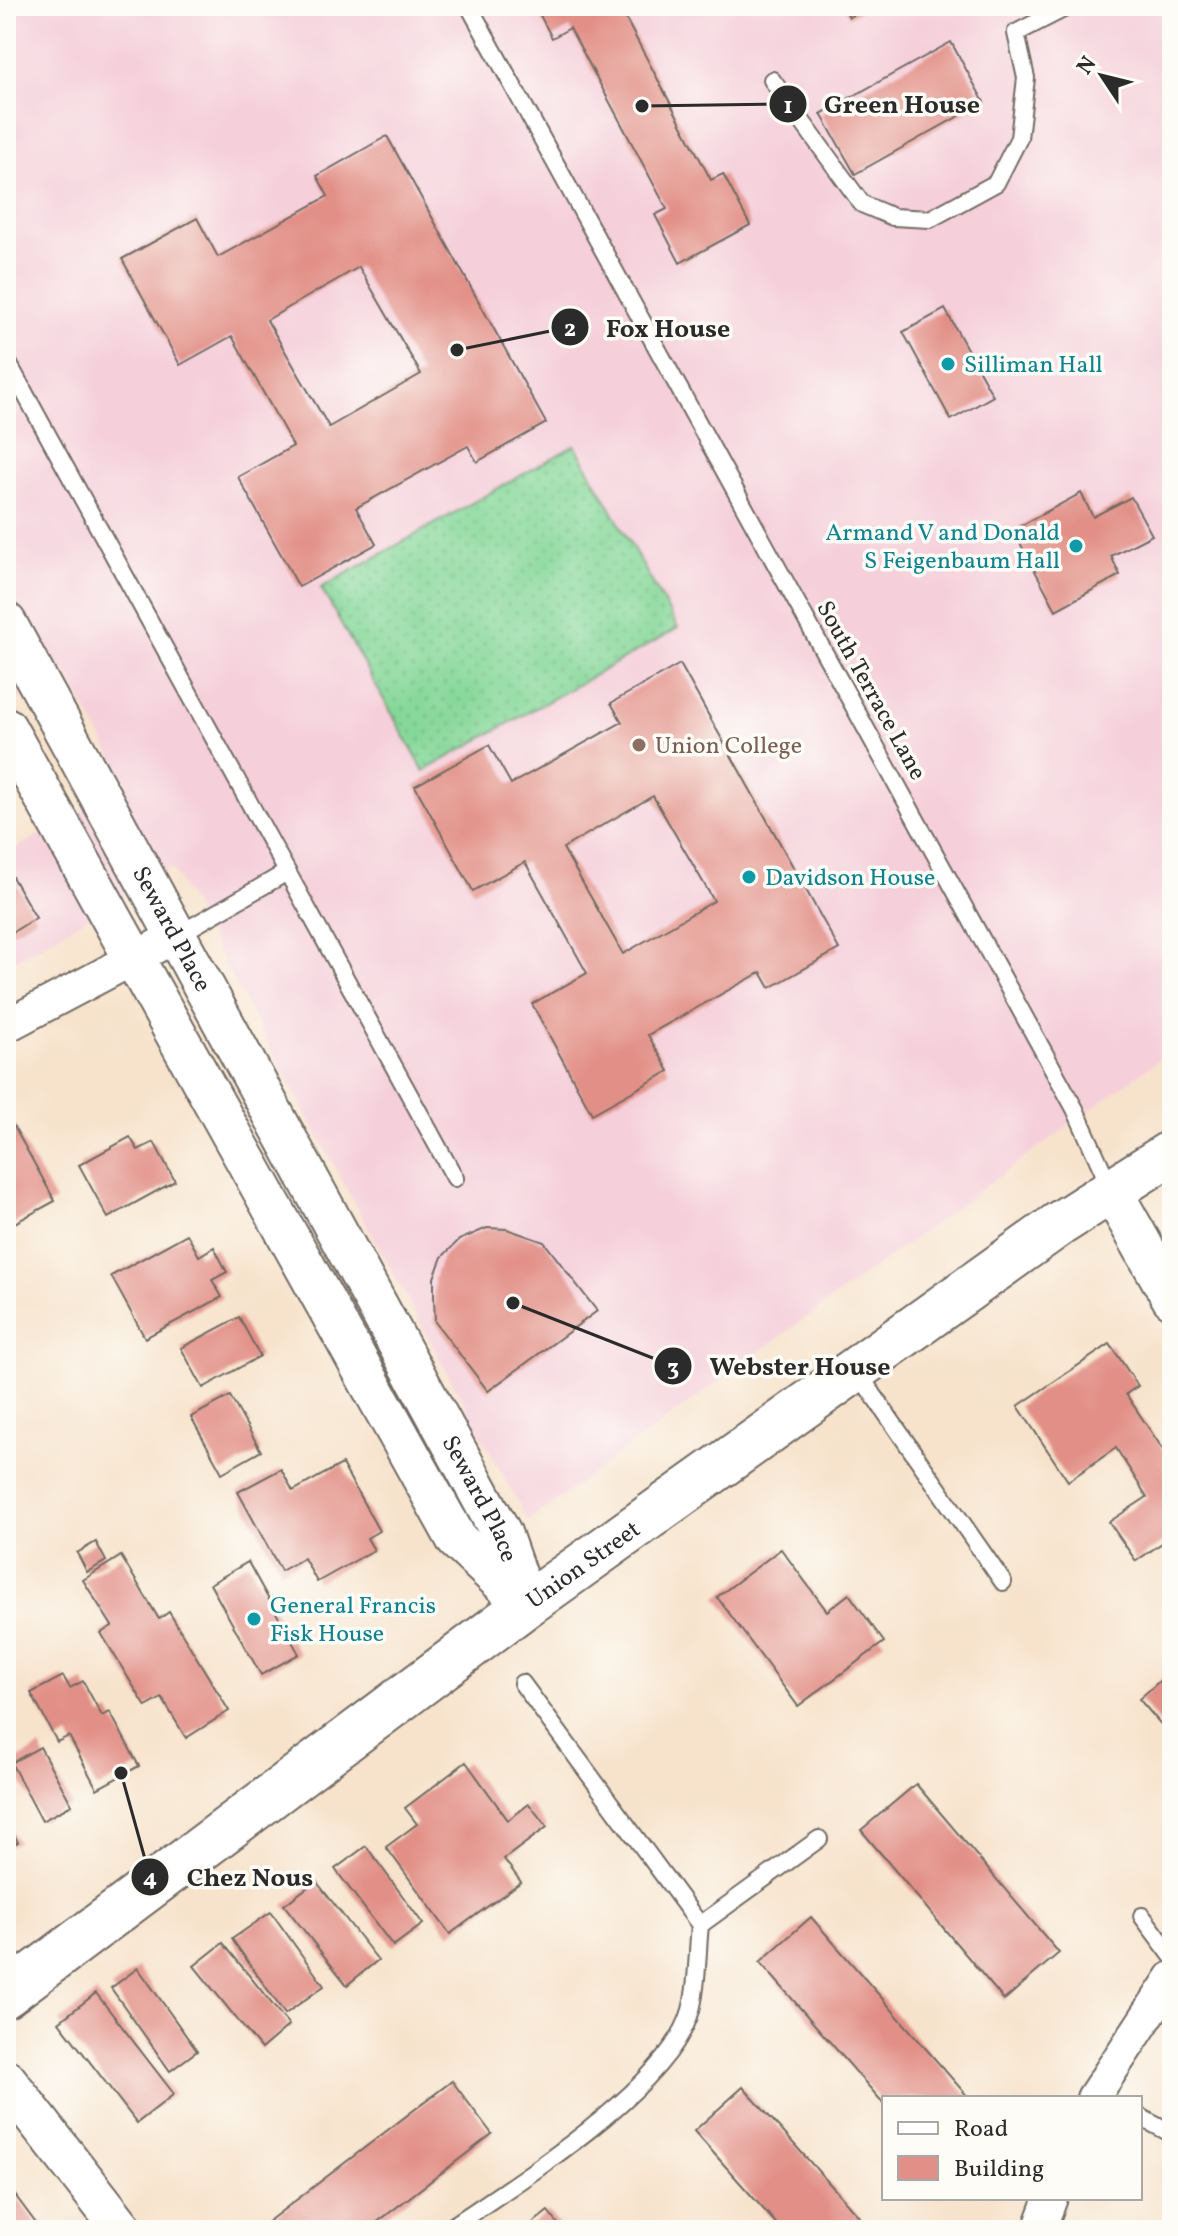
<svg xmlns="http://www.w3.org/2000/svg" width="1178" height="2236" viewBox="0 0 1178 2236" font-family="Vollkorn,serif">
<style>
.built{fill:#f5cfda}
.grass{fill:url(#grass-dots);stroke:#588162;stroke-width:2}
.building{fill:#e29087;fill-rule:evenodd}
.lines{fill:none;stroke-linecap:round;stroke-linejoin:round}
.service-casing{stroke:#726b63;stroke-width:20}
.minor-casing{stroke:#726b63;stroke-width:36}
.tertiary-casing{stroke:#726b63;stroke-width:44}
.secondary-casing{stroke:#726b63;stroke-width:48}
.service{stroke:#fff;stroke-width:16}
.minor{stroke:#fff;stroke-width:32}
.tertiary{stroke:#fff;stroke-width:40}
.secondary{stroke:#fff;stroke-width:44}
.culture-dot{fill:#0f9aa8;stroke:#fdfcf7;stroke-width:3}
.education-dot{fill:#8d6e63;stroke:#fdfcf7;stroke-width:3}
.labels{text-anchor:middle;stroke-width:7;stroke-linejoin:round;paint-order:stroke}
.culture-label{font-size:24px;fill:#0d838f;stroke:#fdfcf7;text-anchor:start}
.street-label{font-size:24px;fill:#2b2b2b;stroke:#fdfcf7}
.education-label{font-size:24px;fill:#785e54;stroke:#fdfcf7;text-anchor:start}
.leader{fill:none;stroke:#2b2b2b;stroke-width:3}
.callout-dot{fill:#2b2b2b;stroke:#fdfcf7;stroke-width:3}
.mark-label{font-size:24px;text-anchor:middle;font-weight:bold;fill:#fff}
.callout-label{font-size:26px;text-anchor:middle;font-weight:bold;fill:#2b2b2b;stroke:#fdfcf7;stroke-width:7;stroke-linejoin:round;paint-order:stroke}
</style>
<defs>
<pattern id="grass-dots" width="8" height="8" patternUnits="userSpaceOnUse" patternTransform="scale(2)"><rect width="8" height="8" fill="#84d798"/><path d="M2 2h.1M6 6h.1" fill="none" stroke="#72b983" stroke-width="1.8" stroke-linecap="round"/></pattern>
</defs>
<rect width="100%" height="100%" fill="#fdfcf7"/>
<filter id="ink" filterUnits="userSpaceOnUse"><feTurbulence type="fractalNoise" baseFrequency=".0125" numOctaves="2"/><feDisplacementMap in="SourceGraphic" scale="16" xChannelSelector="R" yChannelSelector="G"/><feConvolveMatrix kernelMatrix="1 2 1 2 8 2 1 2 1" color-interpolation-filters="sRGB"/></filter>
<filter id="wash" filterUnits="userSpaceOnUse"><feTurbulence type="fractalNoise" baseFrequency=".006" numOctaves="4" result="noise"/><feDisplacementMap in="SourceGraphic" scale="32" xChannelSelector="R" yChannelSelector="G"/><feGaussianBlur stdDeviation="1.8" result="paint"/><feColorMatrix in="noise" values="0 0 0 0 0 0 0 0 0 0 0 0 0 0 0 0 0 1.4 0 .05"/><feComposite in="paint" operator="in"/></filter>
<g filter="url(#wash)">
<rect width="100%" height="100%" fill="#f7e3cc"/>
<path class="built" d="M6 6H1172V1050L528 1521 172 868 6 965V854L127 784 66 673 6 706Z"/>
<path class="grass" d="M575 445 678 628 424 771 321 588Z"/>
<g id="blocks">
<g class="building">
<path d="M535 6H619L711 180 723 174 750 225 680 263 655 215 667 209 570 28 552 38Z"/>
<path d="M843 6H868L849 17Z"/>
<path d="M951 42 984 102 855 174 821 114Z"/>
<path d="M387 136 546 423 477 462 468 446 356 508 376 544 299 587 238 477 293 446 232 336 180 365 122 259 197 218 218 257 328 196 317 176ZM359 267 421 374 329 427 267 320Z"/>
<path d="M945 309 993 396 951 420 903 332Z"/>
<path d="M1081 493 1093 517 1131 497 1152 535 1111 556 1120 575 1056 610 1013 530Z"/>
<path d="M680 664 839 949 770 988 761 972 648 1035 669 1071 592 1114 532 1004 587 973 525 862 473 891 415 786 489 745 511 784 622 722 611 703ZM653 796 714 901 623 954 563 848Z"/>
<path d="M11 875 36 918 6 936V878Z"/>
<path d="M6 1112 55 1201 13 1224 6 1212Z"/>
<path d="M130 1137 138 1150 154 1142 175 1181 108 1218 79 1165Z"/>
<path d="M487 1228 507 1229 544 1242 597 1311 488 1391 435 1322 434 1296V1278L442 1257 459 1240Z"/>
<path d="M187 1234 199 1256 214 1247 227 1272 212 1280 222 1297 145 1338 111 1276Z"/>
<path d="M239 1317 260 1356 203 1388 181 1348Z"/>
<path d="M1110 1344 1138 1386 1126 1394 1172 1463V1536L1136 1561 1109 1522 1147 1497 1116 1448 1068 1481 1018 1406Z"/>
<path d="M230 1396 261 1451 222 1473 191 1417Z"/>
<path d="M342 1464 379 1531 367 1538 374 1550 317 1582 304 1558 281 1571 238 1492 281 1469 293 1491Z"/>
<path d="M96 1542 106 1561 87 1572 77 1553Z"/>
<path d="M781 1549 827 1611 849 1594 884 1642 798 1706 717 1597Z"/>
<path d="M121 1556 159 1619 169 1612 229 1711 186 1738 162 1698 146 1707 101 1633 112 1626 83 1580Z"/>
<path d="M248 1562 299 1654 261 1675 210 1584Z"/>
<path d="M1172 1670V1737L1139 1699Z"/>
<path d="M63 1676 70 1688 83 1681 102 1716 110 1712 139 1766 97 1789 69 1736 57 1742 31 1693Z"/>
<path d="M40 1747 72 1805 42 1821 11 1763Z"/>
<path d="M466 1762 508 1820 529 1804 547 1827 504 1859 521 1882 450 1934 386 1847 417 1824 405 1808Z"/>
<path d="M916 1784 1059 1953 1004 2000 861 1830Z"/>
<path d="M6 1820 18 1842 6 1848Z"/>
<path d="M366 1846 423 1924 393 1946 335 1869Z"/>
<path d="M316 1881 378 1960 347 1985 284 1905Z"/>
<path d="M271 1912 324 1986 285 2014 232 1939Z"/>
<path d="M811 1917 969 2098H884V2104L760 1962Z"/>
<path d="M223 1943 289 2025 261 2049 194 1966Z"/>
<path d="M138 1968 197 2051 170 2071 111 1988Z"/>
<path d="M96 1993 174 2094 137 2123 59 2022Z"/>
<path d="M452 2081 492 2134 367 2230H257Z"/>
<path d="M743 2087 871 2230H782L694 2131Z"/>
<path d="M6 2183 41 2230H6Z"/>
<path d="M548 2211 563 2230H524Z"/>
</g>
</g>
</g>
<g filter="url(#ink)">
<use href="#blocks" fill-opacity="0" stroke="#726b63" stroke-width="2"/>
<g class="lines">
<g class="service-casing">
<g id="service">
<path d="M469 6 1075 1109 1111 1189"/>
<path d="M1171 6 1172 7"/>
<path d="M772 80 862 204 893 217 930 219 996 183 1019 138 1026 78 1016 33 1069 6"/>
<path d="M6 359 455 1178"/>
<path d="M176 936 287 872"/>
<path d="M856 1370 1003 1582"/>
<path d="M1142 1916 1172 1956"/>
<path d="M700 1925 819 1839"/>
<path d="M1140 2117 1172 2134"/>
<path d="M447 2230C514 2184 670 2088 691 2010 698 1984 697 1952 700 1925L522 1683"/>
</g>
</g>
<g class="minor-casing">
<g id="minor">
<path d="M6 1026 176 936"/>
<path d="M1093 2098 1172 1978"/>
<path d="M1039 2230 1051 2198"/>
</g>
</g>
<g class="tertiary-casing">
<g id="tertiary">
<path id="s1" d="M6 623 501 1533 526 1605"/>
<path d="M6 728 457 1540 523 1602"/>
<path d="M1111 1190 1172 1298"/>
<path d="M6 2080 123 2230"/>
</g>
</g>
<g class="secondary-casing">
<g id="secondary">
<path id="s2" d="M6 1995 526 1605 1059 1224 1172 1152"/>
</g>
</g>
<use href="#service" class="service"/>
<use href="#minor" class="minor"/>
<use href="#tertiary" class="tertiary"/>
<use href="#secondary" class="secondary"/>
</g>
</g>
<g class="culture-dot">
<circle cx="948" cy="364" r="8"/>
<circle cx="1076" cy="546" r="8"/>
<circle cx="749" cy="877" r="8"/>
<circle cx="254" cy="1619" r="8"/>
</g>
<circle class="education-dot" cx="639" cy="745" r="8"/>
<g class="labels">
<g class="culture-label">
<text x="964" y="372">Silliman Hall</text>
<text x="1060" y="540" text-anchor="end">Armand V and Donald<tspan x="1060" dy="28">S Feigenbaum Hall</tspan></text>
<text x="765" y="885">Davidson House</text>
<text x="270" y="1613">General Francis<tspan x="270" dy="28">Fisk House</tspan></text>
</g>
<g class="street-label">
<text transform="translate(872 690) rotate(61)" y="8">South Terrace Lane</text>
<text dy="8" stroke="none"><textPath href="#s1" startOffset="348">Seward Place</textPath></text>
<text dy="8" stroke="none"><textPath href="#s1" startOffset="996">Seward Place</textPath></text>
<text dy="8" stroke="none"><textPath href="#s2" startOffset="720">Union Street</textPath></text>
</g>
<g class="education-label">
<text x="655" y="753">Union College</text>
</g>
</g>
<path class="leader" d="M642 106L788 104M457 350L570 327M513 1303L673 1366M121 1773L150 1877"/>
<g class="callout-dot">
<circle cx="642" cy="106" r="8"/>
<circle cx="457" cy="350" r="8"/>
<circle cx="513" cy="1303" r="8"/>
<circle cx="121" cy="1773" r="8"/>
<circle cx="788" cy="104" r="20"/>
<circle cx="570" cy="327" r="20"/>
<circle cx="673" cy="1366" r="20"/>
<circle cx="150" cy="1877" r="20"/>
</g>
<g class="mark-label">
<text x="788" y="113">1</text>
<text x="570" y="336">2</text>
<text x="673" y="1375">3</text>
<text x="150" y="1885">4</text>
</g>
<g class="callout-label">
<text x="902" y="113">Green House</text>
<text x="668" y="337">Fox House</text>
<text x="800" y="1375">Webster House</text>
<text x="250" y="1886">Chez Nous</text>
</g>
<rect width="1178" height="2236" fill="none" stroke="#fdfcf7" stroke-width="32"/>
<rect x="882" y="2096" width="260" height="104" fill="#fdfcf7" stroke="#a9a8a5" stroke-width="2"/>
<rect x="898" y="2122" width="40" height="12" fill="#ffffff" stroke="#a9a8a5" stroke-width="2"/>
<text x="954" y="2136" font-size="24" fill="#2b2b2b">Road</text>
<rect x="898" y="2156" width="40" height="24" fill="#e29087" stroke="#a9a8a5" stroke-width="2"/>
<text x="954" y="2176" font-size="24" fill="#2b2b2b">Building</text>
<g transform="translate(1102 76) rotate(305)" stroke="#fdfcf7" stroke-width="6" paint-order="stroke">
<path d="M0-6L14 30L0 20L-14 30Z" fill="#2b2b2b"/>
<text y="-12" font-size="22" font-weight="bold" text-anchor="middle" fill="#2b2b2b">N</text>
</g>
</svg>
